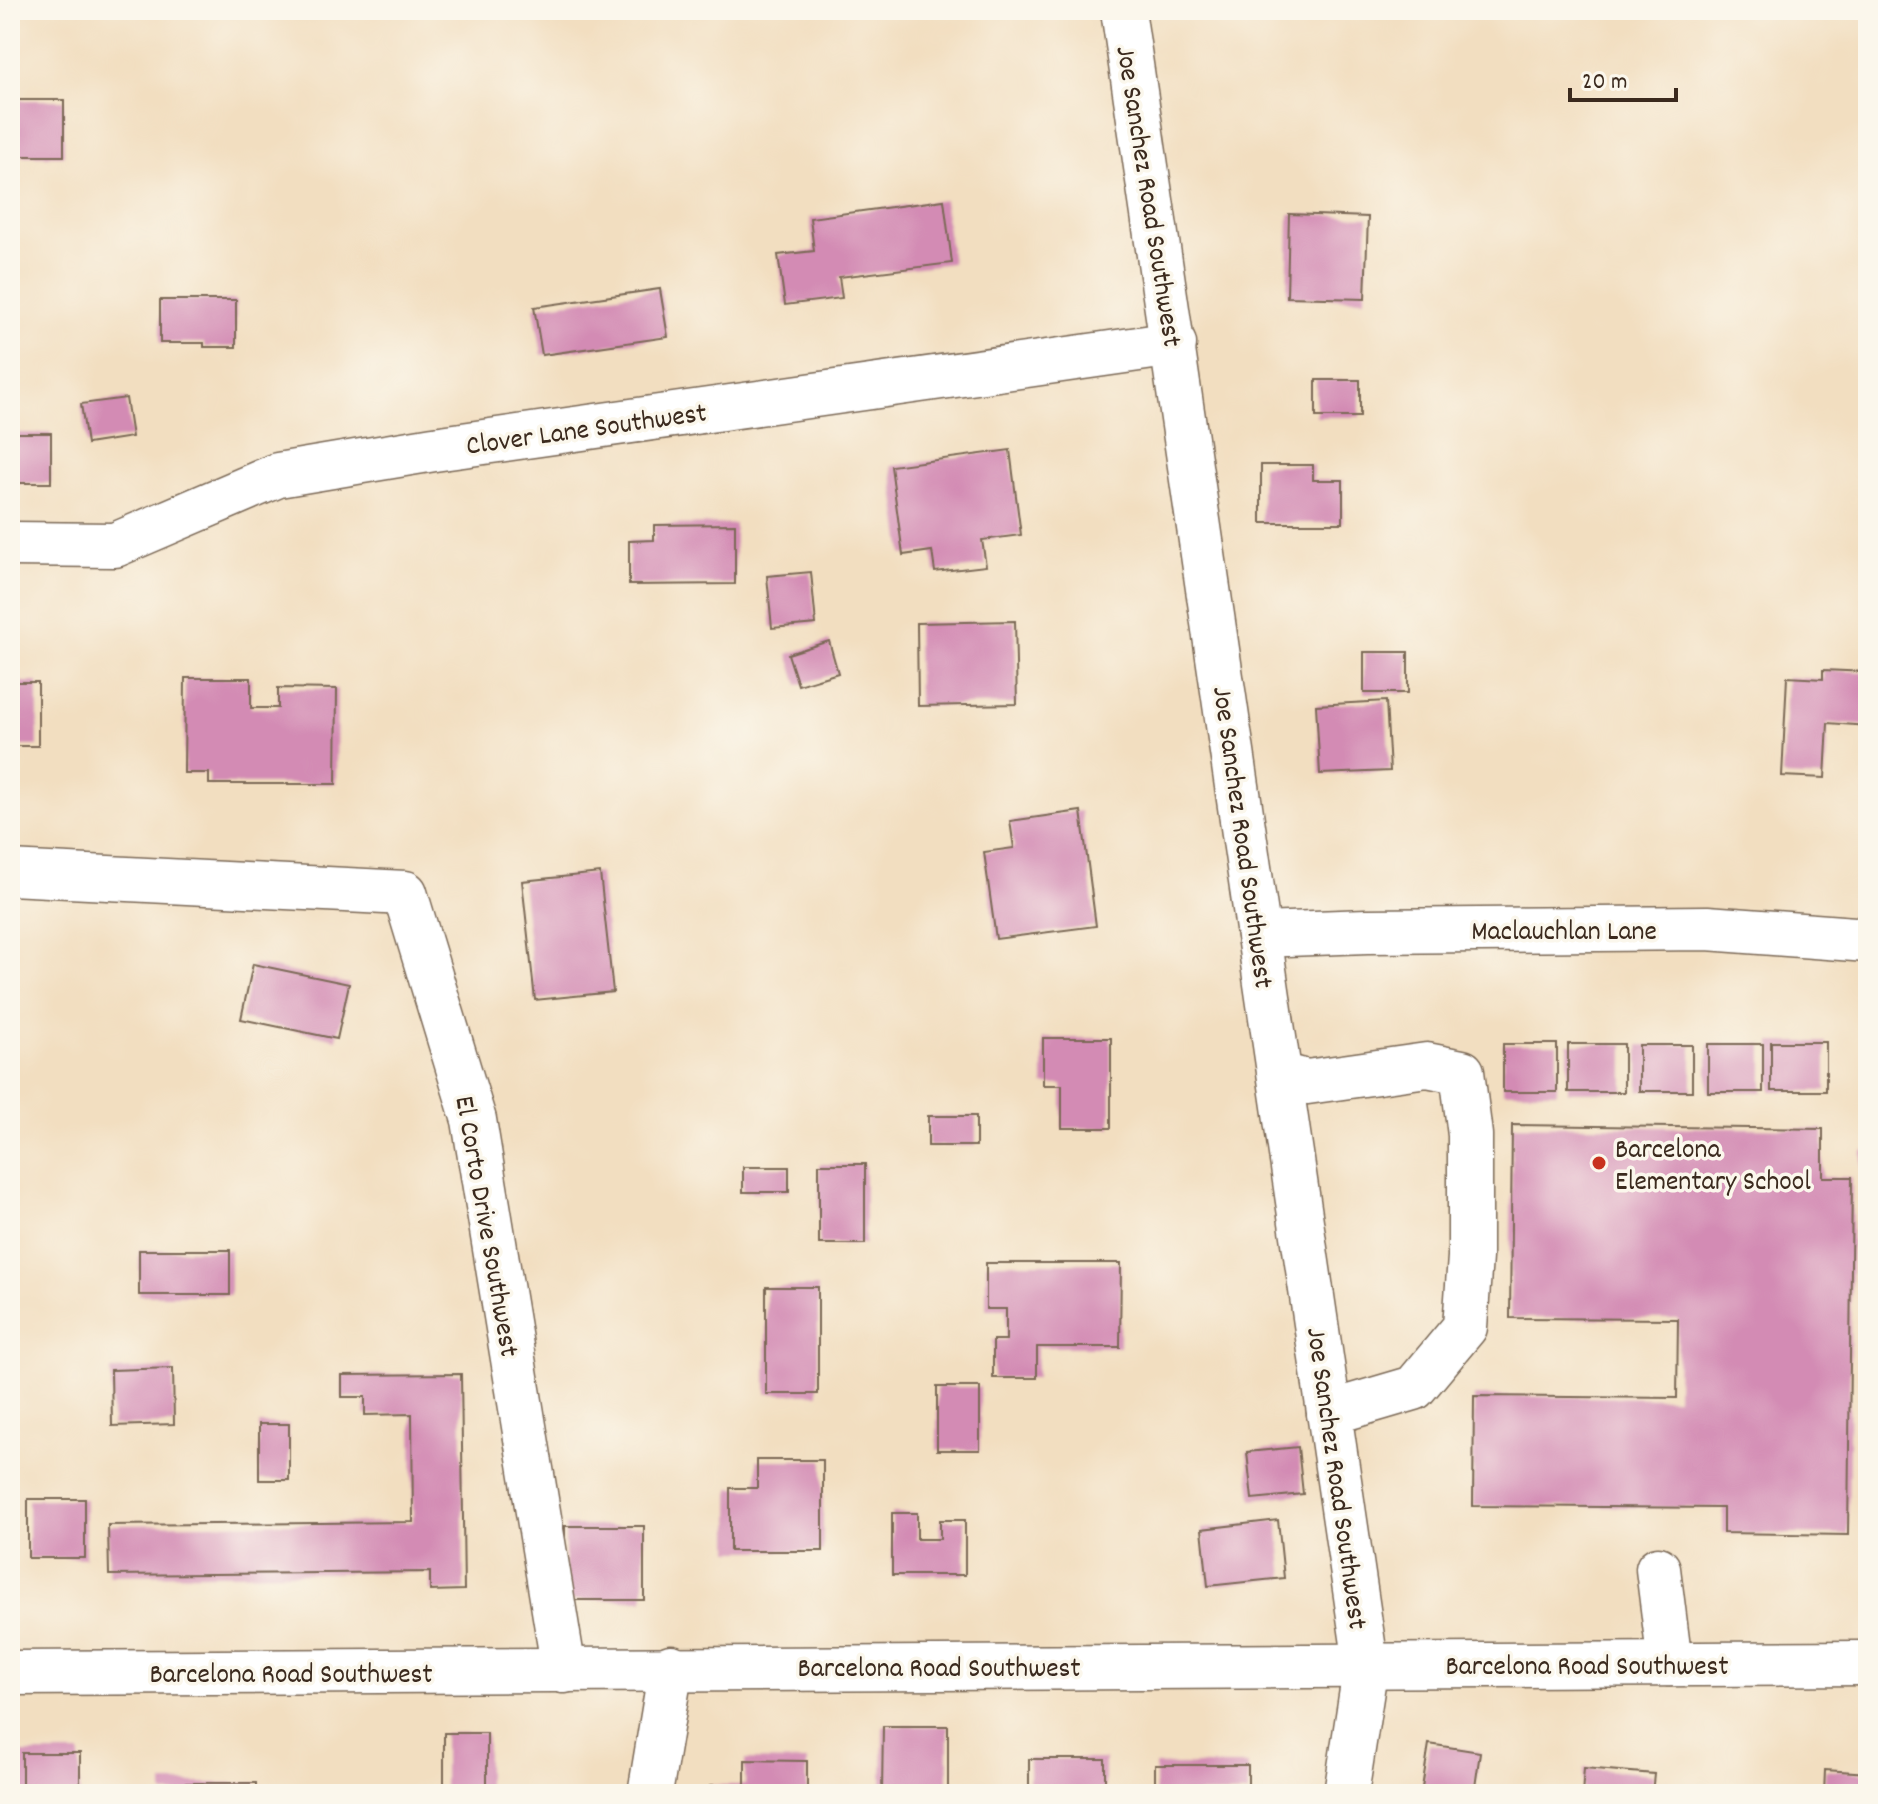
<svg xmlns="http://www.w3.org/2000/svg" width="1878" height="1804" viewBox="0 0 1878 1804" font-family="Dekko,sans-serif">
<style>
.building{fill:#d38bb4}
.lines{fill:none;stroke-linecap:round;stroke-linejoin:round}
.minor-casing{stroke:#7b6957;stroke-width:47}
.minor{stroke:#fff;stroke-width:44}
.poi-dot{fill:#c8321e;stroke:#fbf7ec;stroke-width:3}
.labels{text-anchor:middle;stroke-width:7;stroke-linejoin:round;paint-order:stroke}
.street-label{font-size:28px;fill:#3b2a1e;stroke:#fbf7ec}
.poi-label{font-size:28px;fill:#3b2a1e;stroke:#fbf7ec;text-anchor:start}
</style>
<rect width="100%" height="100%" fill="#fbf7ec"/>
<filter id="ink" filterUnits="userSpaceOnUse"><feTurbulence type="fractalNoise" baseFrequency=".0125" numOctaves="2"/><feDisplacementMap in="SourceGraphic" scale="16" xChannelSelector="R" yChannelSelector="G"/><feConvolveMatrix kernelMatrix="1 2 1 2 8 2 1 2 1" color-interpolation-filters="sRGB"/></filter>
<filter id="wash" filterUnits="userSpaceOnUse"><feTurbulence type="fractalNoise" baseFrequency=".006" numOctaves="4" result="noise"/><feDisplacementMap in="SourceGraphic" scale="32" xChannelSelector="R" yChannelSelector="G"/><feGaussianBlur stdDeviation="1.8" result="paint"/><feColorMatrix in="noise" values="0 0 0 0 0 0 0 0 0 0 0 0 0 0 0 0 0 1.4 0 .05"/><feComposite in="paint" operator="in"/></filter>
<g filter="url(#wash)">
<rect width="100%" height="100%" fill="#f2dec0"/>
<g id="blocks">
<g class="building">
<path d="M10 100H64V156H13V220H10Z"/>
<path d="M944 200 952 263 839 277 842 298 785 305 778 255 814 251 810 218Z"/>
<path d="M1289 214 1368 217 1365 299 1287 297Z"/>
<path d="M660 289 668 337 542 355 534 307Z"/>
<path d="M160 300H236V347H204V343H160Z"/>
<rect x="1316" y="380" width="44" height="37"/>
<path d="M126 398 132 437 87 444 81 404Z"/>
<rect x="10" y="433" width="41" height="50"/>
<path d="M1010 450 1021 535 982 540 986 566 935 572 932 551 903 555 891 466Z"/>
<path d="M1261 465H1313V480H1343V523H1261Z"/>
<path d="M735 524V584L629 585V541L654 540V525Z"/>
<path d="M811 572 816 624 772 628 767 576Z"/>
<path d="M1015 621 1017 704 918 706 917 623Z"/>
<path d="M829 641 838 673 798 685 788 654Z"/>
<rect x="1364" y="652" width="44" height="41"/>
<path d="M1823 670 1868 672V726L1828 723 1825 778 1782 776 1787 677 1823 679Z"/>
<path d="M185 678H251V708H278V688L337 689 336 784H209V773H184Z"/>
<rect x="10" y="682" width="28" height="64"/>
<path d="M1386 701 1390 771 1320 774 1316 705Z"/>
<rect x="1865" y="789" width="3" height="36"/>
<path d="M1081 811 1096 926 996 939 984 852 1014 848 1010 821Z"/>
<path d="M600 873 613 992 535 1000 522 881Z"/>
<path d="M253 964 349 984 337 1039 241 1019Z"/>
<path d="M1043 1038H1111V1128H1062V1085H1043Z"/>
<rect x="1771" y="1042" width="55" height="49"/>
<rect x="1503" y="1044" width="54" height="48"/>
<rect x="1568" y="1044" width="56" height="48"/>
<rect x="1708" y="1044" width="55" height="48"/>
<rect x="1639" y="1045" width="53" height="46"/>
<rect x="928" y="1116" width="48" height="30"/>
<path d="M1512 1125 1823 1129V1177H1852L1848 1535 1723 1533V1508L1473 1506 1474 1396 1677 1398 1678 1319 1510 1318Z"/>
<rect x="1862" y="1151" width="6" height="104"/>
<rect x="819" y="1164" width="46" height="80"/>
<rect x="743" y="1167" width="46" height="25"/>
<rect x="139" y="1250" width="91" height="45"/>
<path d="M986 1263H1121L1120 1347H1037V1378H993V1340H1006V1309H986Z"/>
<rect x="766" y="1287" width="52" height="107"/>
<path d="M173 1368 174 1424 112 1426 111 1370Z"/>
<path d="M461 1374 464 1590 430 1591V1572L109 1575 108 1525 413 1522 412 1414 365 1415V1397H342V1375Z"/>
<rect x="937" y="1387" width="43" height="63"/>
<rect x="259" y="1424" width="30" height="56"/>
<path d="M1298 1447 1303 1494 1252 1499 1247 1452Z"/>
<path d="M757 1460H823V1551H730V1488H757Z"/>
<rect x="28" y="1499" width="57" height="59"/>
<path d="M892 1513H917V1539H940V1520H965V1575H892Z"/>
<path d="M1278 1520 1284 1578 1208 1586 1202 1529Z"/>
<rect x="565" y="1526" width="79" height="74"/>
<path d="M883 1726H948V1794H882Z"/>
<rect x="444" y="1733" width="43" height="61"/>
<path d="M1429 1744 1480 1752 1474 1794H1421Z"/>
<rect x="22" y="1753" width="58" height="41"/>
<rect x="1029" y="1759" width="76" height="35"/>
<path d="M745 1760 807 1761V1794H710V1785H745Z"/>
<rect x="1155" y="1765" width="93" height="29"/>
<path d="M1584 1768 1654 1774 1652 1794H1582Z"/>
<path d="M1825 1770 1868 1773V1794H1824Z"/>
<rect x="163" y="1783" width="93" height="11"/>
</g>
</g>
</g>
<g filter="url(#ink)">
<use href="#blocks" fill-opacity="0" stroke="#7b6957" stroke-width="2"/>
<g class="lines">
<g class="minor-casing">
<g id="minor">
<path d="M1123 10 1366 1664 1346 1794"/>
<path d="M10 544 115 545 278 475 434 449 1174 344"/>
<path d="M10 873 405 893 474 1120 564 1671"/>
<path d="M1259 935 1367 931 1707 928 1868 940"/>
<path d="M1280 1075 1307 1082 1427 1065 1462 1072 1470 1135V1257L1465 1327 1414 1388 1329 1413"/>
<path d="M1658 1569 1670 1664"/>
<path d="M10 1673 1868 1663"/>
<path d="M650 1794 671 1667"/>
</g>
</g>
<use href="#minor" class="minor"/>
</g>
</g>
<circle class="poi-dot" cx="1599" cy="1163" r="8"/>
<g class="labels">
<g class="street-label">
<text transform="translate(1151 196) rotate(81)" y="10">Joe Sanchez Road Southwest</text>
<text transform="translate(586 427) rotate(-8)" y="10">Clover Lane Southwest</text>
<text transform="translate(1245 837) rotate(82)" y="10">Joe Sanchez Road Southwest</text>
<text x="1564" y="939">Maclauchlan Lane</text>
<text transform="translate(489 1226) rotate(80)" y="10">El Corto Drive Southwest</text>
<text transform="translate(1339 1478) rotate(82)" y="10">Joe Sanchez Road Southwest</text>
<text x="1587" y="1674">Barcelona Road Southwest</text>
<text x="939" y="1676">Barcelona Road Southwest</text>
<text x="291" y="1682">Barcelona Road Southwest</text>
</g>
<g class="poi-label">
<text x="1615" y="1157">Barcelona<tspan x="1615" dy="32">Elementary School</tspan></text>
</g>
</g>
<rect width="1878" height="1804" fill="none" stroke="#fbf7ec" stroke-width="40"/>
<path d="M1570 88v12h106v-12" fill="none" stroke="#3b2a1e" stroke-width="4"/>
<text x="1582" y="88" font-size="24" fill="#3b2a1e" stroke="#fbf7ec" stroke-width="6" paint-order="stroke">20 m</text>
</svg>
